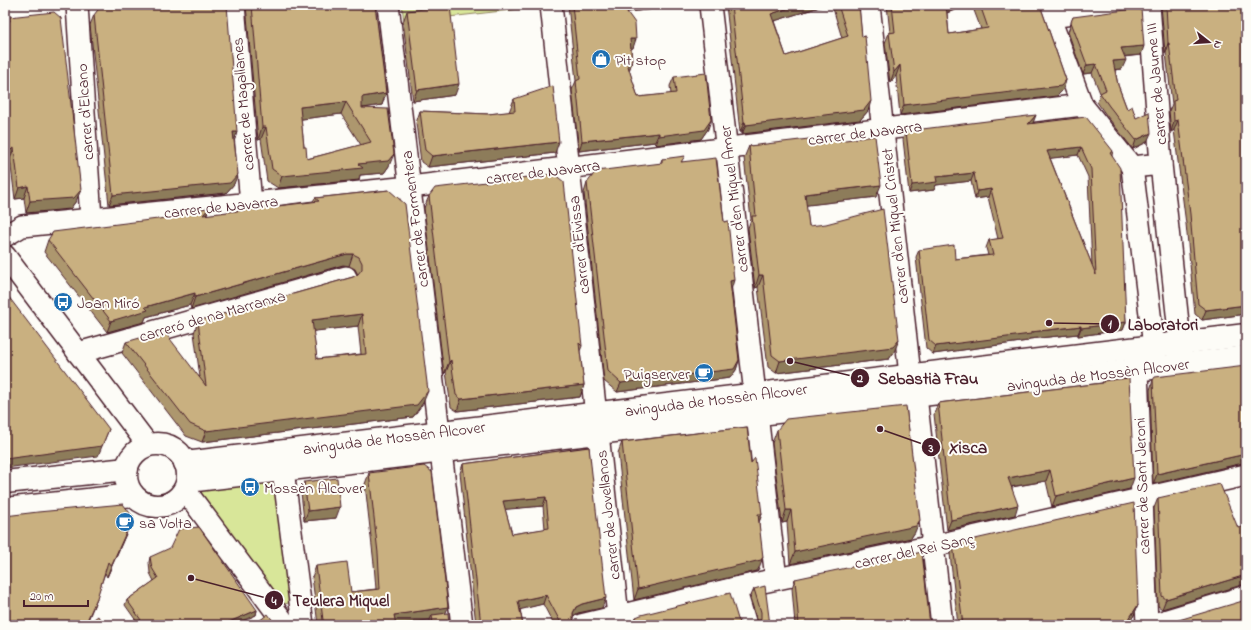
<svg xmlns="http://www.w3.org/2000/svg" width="1251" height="630" viewBox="0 0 1251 630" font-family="'Indie Flower',sans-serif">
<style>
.green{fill:#d8e699;stroke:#918262}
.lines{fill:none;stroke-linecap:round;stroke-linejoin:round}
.minor-casing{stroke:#4a1f2b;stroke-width:24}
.major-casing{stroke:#4a1f2b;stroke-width:25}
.minor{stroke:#fdfcf7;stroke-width:21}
.major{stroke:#fdfcf7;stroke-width:22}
.wall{fill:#ad976e;stroke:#4a1f2b;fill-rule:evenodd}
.shaded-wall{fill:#8d7b5a;stroke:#4a1f2b}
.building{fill:#c9b080;stroke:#4a1f2b;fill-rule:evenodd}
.labels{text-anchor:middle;stroke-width:4;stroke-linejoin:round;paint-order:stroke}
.poi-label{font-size:16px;fill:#4a1f2b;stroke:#fdfcf7;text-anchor:start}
.street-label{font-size:16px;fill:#4a1f2b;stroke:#fdfcf7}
.leader{fill:none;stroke:#4a1f2b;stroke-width:1.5}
.callout-dot{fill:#4a1f2b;stroke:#fdfcf7;stroke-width:1.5}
.mark-label{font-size:12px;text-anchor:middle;font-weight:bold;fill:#fff}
.callout-label{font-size:17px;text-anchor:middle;font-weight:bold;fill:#4a1f2b;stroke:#fdfcf7;stroke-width:4;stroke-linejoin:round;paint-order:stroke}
</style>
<rect width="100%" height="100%" fill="#fdfcf7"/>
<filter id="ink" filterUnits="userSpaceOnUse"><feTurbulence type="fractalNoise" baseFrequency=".025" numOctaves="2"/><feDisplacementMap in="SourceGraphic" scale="8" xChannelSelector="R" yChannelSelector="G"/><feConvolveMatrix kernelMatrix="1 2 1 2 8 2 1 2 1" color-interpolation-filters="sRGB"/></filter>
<g filter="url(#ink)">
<g class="green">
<path d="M402 5H537L538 7 404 22Z"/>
<path d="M283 470 300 600 273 607 188 481Z"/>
</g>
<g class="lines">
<g class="minor-casing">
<g id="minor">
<path d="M77 5 91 219"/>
<path d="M234 5 251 204"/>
<path d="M388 5 439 432"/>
<path d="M551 5 618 616"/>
<path d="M710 5 755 394"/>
<path d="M869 5 910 375"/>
<path d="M1045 5 1082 105 1132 167"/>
<path d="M1149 5 1161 164"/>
<path d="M1050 17 1141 5"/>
<path d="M1132 167 1161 164 1182 360"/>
<path d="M1132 167 1156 363"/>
<path d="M5 236 22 226 410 187 1082 105"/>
<path d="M5 256 148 445"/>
<path d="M1134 352 1137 370 1147 625"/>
<path d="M78 353 346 277"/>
<path d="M916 396 942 625"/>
<path d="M757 414 776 579"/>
<path d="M441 452 462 625"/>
<path d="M283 470 303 625"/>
<path d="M185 490 286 625"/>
<path d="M735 588 746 625"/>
<path d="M581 625 735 588 933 546 1246 475"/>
<path d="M1151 625 1246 596"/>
</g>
</g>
<g class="major-casing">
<g id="major">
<circle cx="157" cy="475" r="31"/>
<path d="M185 463 1246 335"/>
<path d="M188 481 1246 357"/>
<path d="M5 482 127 469"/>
<path d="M5 509 133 495"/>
</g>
</g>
<use href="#minor" class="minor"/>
<use href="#major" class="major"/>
</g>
<g class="wall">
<path d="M246 5H375L386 93 382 105 362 108 389 166 384 173 360 175 359 180 278 188 267 181 261 139 258 140ZM341 114 361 145 307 159 304 147 301 119Z"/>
<path d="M568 5H693L627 12 633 48H631L632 62 629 70 638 97 671 94 670 86 674 77 708 129 701 139 656 145 655 142 579 151 572 90 576 81Z"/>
<path d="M726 5H826L774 21 786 56 842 38 832 5H859L868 111 860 120 742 134V132H740Z"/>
<path d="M887 5H968L947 13 949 34 981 29 972 5H1040L1066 80 1063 90 1057 96 900 115 896 76 890 83 885 43 889 33H890Z"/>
<path d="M1161 5H1246V314L1202 320 1195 314 1186 224 1174 130 1171 132 1169 111 1172 104 1166 53H1165Z"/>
<path d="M407 11 455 95 413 101 403 22Z"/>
<path d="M94 15 237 132 234 141V184L226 193 109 205 90 25Z"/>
<path d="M9 17 76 201 70 209 26 213 24 198 15 199 10 159 5 162V22L8 21Z"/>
<path d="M1073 17 1141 55 1124 57 1122 69 1115 70 1118 85 1127 109 1136 118 1147 142 1133 149 1106 115 1097 102 1100 93 1092 73 1083 74 1068 32Z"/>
<path d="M514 99 555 153 428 167 421 162 416 123 420 111 488 114 509 112Z"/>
<path d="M1033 123 1113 151 1112 155 1126 322 1123 330 1078 336V334L1029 339 1028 341 933 354 926 348 916 257 919 250 955 259 988 255 986 248 989 240 998 239 988 197 975 199 971 181 936 185 934 190 909 193 903 139 906 131ZM1078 155 1088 177 1092 265 1050 158Z"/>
<path d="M841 140 876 197 806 205 809 226 894 352 889 359 776 373 768 367 758 287 755 288 748 228 751 219 744 158 749 146Z"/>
<path d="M662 159 683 162 731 289 739 360 736 370 730 378 617 392 604 381 584 193 587 183 660 164Z"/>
<path d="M389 190 423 403 413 417 202 442 186 436 122 353 126 342 200 377 194 333 198 321 353 277 358 275 355 269 349 266 343 265 191 309 190 305 146 317 144 322 107 332 44 252 48 240 171 218 173 212 209 208 206 215 313 201 315 198ZM358 326 361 354 317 359 313 331Z"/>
<path d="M429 196 582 346 580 351 584 385 580 397 457 411 451 407 446 372 444 374 424 208Z"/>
<path d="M1153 380 1243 463 1153 484 1150 390Z"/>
<path d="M1103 381 1130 489 1052 507 1046 481 1012 487 1015 515 947 530 934 414 938 403 1102 383Z"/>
<path d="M777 430 915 532 911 538 790 564 787 522 782 523 772 443Z"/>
<path d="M622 442 751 463 762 514 759 522V568L757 571 634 600 618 453Z"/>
<path d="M589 447 602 608 578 613 573 616V619L576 624 577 625H554L543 604 520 609 523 625H476L460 473 463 464ZM543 506 545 529 512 534 505 509Z"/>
<path d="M369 473 448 607 445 613 449 625H431L430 620 396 625H318L312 577 316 566 351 592 376 589 374 564 365 484Z"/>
<path d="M304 482 336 518 304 521 301 492Z"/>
<path d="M1158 498 1238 528 1246 526V584L1242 585 1162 609 1158 606 1154 508Z"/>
<path d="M133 517 129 527 107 577 105 573 93 608 5 625Z"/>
<path d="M953 544 1138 605 1134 615 1128 625H958L950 554Z"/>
<path d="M150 557 257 610 256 615 233 625H129L137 622 125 605 127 600 154 581 150 573 149 562Z"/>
<path d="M795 579 930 625H795L792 588Z"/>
<path d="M754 589 770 625 758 624V622L750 598Z"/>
<path d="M636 617 738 619 741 624 742 625H633Z"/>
</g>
<g class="shaded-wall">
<path d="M621 5H693L618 13Z"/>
<path d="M798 5H826L768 23 771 14Z"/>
<path d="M945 5H968L942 14Z"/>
<path d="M630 39H636L633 48 627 49Z"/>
<path d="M1168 43H1169L1166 53H1165Z"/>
<path d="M1144 46 1141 55 1118 57 1121 48Z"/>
<path d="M1126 60 1122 69 1109 70 1113 61Z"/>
<path d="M632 62 629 71 627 63Z"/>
<path d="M1096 64 1092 73 1083 74 1087 65Z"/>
<path d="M900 65 896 76 890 83 894 72Z"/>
<path d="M1066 80 1063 90 1057 96 900 115 904 105Z"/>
<path d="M459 84 455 95 413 101 417 90Z"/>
<path d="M386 93 382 105 357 109 362 97Z"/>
<path d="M871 101 868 111 860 120 742 134 746 125Z"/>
<path d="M346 102 341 114 295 120 300 107Z"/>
<path d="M1036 115 1033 123 1025 132 1028 124Z"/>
<path d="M711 120 708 129 701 139 656 145 659 136Z"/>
<path d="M1178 120 1174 130 1171 132 1174 121Z"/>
<path d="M744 122H745L742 132H740Z"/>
<path d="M262 127H266L261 139 258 140Z"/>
<path d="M233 132H237L234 142Z"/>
<path d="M659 133 655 142 579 151 582 141Z"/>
<path d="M1151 133 1147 142 1133 149 1136 140Z"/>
<path d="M559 142 555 153 428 167 432 156Z"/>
<path d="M1081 147 1078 155 1045 159 1047 151Z"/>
<path d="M14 148 10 159 5 162V156L7 152Z"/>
<path d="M394 154 389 166 384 173 360 175 359 180 278 188 282 176 358 164Z"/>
<path d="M974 173 971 181 936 185 934 190 909 193 912 185 936 177Z"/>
<path d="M238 174 234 184 226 193 109 205 113 195Z"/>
<path d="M881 185 876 197 800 206 805 194Z"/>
<path d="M28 186 24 198 15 199 19 188Z"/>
<path d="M991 189 988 197 975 199 977 191Z"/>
<path d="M81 190 76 201 70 209 26 213 30 201Z"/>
<path d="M209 208 205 220 203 215Z"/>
<path d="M347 254H353L349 266 343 265 191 309 195 297Z"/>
<path d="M759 275H763L758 287 755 288Z"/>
<path d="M734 280 731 290 730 281Z"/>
<path d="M195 293 190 305 146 317 144 322 107 332 111 321 145 307Z"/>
<path d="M1246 305V314L1202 320 1206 310Z"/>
<path d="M362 314 358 326 308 332 312 320Z"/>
<path d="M1126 322 1123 330 1078 336 1081 328Z"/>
<path d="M1081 326 1078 334 1029 339 1028 341 933 354 936 346 1031 332Z"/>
<path d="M899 340 894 352 889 359 776 373 780 361Z"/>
<path d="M451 360 446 372 444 374 449 362Z"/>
<path d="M739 360 736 370 730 378 617 392 621 383Z"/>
<path d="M584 385 580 397 457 411 461 399Z"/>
<path d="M428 391 423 403 413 417 202 442 206 431Z"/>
<path d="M109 429 98 456 5 468V459Z"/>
<path d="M1246 454V463H1243L1153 484 1157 474Z"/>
<path d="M1050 470 1046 481 1004 488 1008 478Z"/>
<path d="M1134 478 1130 489 1052 507 1056 496Z"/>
<path d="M546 497 543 506 499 510 503 501Z"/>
<path d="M1018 505 1015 515 947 530 951 520Z"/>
<path d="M340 507 336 518 304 521 308 511Z"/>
<path d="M786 510H791L787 522 782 523Z"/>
<path d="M758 514H762L758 525Z"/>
<path d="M133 517 129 527 107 577 111 566Z"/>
<path d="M920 520 915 532 911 538 790 564 795 552Z"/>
<path d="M763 557 759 568 757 571 634 600 638 589Z"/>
<path d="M1246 575V584L1242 585 1162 609 1166 599Z"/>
<path d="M546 595 543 604 515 611 518 601Z"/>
<path d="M97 598 93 608 86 625H85Z"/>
<path d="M606 598 602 608 578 613 573 616V613L576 607 582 604Z"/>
<path d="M1138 605 1134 615 1128 625H1125Z"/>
<path d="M448 607 444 618 432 615 430 620 394 625V615Z"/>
<path d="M257 610 256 615 233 625H222Z"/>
</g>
<g class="building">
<path d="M120 5H227L237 132H233L238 174 230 183 113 195 94 15 100 7Z"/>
<path d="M252 5H375L386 93 362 97V108L388 109 394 154 388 161 358 164 363 168 282 176 272 169 266 127H262ZM346 102 371 142 307 159 306 147H304L300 107Z"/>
<path d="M572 5H622L635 23 636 39H630L632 62 627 63 638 97 676 93 674 77 706 73 711 120 704 130 659 136V133L582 141 576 81 580 79Z"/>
<path d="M731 5H798L771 14 786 56 848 36 838 5H859L862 37 865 36 871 101 864 110 746 125 745 122H744Z"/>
<path d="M892 5H946L949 34 988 28 980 5H1040L1066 80 1061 86 904 105 900 65 894 72 889 33 895 32Z"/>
<path d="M1166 5H1246V305L1206 310 1198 304 1190 214 1178 120 1174 121 1173 101 1176 100 1169 43H1168Z"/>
<path d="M450 6 459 84 417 90 407 11Z"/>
<path d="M1141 8 1144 46 1121 48 1126 60 1113 61 1118 85 1127 109 1132 106 1136 118 1149 112 1151 133 1136 140 1109 106 1100 93 1106 90 1096 64 1087 65 1071 22 1073 17Z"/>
<path d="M54 12 61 18 81 190 74 198 30 201 28 186 19 188 14 148 7 152 5 149V22L10 21 9 17Z"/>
<path d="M553 86 559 142 432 156 425 150 420 111 488 114 515 111 514 99Z"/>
<path d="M1036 115 1028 124 1086 117 1113 151 1110 153 1120 168 1126 322 1081 328V326L1031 332V334L936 346 929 340 919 250 954 245 955 259 993 255 989 240 1003 238 991 189 977 191 974 173 936 177 937 182 912 185 906 131ZM1081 147 1091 169 1096 275 1047 151Z"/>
<path d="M843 135 838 141 875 136 881 185 805 194 809 226 826 224 883 209 899 340 893 347 780 361 772 355 763 275H759L752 216H756L749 146Z"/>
<path d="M685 156 681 162 716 158 724 222 728 221 734 280 730 281 739 360 734 369 621 383 608 371 587 183 596 171 662 163V159Z"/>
<path d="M554 174 564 182 582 346 579 343 584 385 461 399 456 395 451 360 449 362 429 196 435 188Z"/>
<path d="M389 190 405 204 428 391 417 405 206 431 190 424 126 342 164 331 206 386 198 321 353 277 358 274 362 269V263L359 257 353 254H347L195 297V293L145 307 148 310 111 321 48 240 53 232 174 217 173 212 209 208 203 215 319 201 315 198ZM362 314 366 354 317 359 312 320Z"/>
<path d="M5 292 109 429 102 446 5 459Z"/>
<path d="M1246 366V454L1157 474 1153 380 1155 377Z"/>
<path d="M1129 378 1134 478 1056 496 1050 470 1008 478 1018 505 951 520 938 403 1077 386 1103 383V381Z"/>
<path d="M906 406 920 520 916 526 795 552 791 510H786L777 430 786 419Z"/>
<path d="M747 427 751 463 755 458 762 514H758L763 557 761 560 638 589 622 442Z"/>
<path d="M589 447 606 598 582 604 576 607 573 613V619L576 624 577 625H562L546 595 518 601 523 625H503V624L497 625H481L463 464ZM546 497 549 528 512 534 503 501Z"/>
<path d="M424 466 432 472 448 607 394 615 396 625H327L323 620 316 566 347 562 351 592 380 589 378 553 369 473Z"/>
<path d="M337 478 340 507 308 511 304 482Z"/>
<path d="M1220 484 1238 528 1246 526V575L1166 599 1162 596 1158 498Z"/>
<path d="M1134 503 1138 605 1125 625H963L953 544Z"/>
<path d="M123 504 133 517 111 566 108 562 97 598 85 625H5V516L38 512Z"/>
<path d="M199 527 257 610 222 625H129L141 620 127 600 158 578 152 568 150 557 170 548 179 529Z"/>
<path d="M922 552 930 625H799L795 579Z"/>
<path d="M765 586 770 625H756L758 624 761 618V612L754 589Z"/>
<path d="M730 593 738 619 741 624 742 625H637L636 617 641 615Z"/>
<path d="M1246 600V625H1162Z"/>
<path d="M448 613 449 625H433L432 615Z"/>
<path d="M268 614 276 625H254Z"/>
<path d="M98 616 103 625H86Z"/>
<path d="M608 622 609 625H597Z"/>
</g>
</g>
<defs>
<g id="shop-disc" transform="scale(1)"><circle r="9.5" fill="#1f6fb2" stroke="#fdfcf7"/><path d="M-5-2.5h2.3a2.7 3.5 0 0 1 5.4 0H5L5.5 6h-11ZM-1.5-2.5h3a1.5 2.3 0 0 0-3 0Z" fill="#fff"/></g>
<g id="bus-disc" transform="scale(1)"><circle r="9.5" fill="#1f6fb2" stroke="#fdfcf7"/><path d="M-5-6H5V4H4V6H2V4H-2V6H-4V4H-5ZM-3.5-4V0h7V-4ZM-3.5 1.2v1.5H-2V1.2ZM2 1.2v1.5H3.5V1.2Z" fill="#fff"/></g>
<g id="cafe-disc" transform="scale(1)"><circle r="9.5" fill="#1f6fb2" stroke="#fdfcf7"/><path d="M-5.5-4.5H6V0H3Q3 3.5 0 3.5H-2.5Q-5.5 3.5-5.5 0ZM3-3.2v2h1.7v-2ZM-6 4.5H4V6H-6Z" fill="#fff"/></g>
</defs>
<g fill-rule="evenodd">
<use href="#shop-disc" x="601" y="59"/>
<use href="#bus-disc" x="63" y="302"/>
<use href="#cafe-disc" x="704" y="373"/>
<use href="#bus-disc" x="250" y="487"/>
<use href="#cafe-disc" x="125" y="522"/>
</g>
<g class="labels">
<g class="poi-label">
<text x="615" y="65">Pit stop</text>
<text x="77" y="308">Joan Miró</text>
<text x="690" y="379" text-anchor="end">Puigserver</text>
<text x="264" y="493">Mossèn Alcover</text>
<text x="139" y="528">sa Volta</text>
</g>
<g class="street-label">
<text transform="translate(1155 84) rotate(-95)" y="6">carrer de Jaume III</text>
<text transform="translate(242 104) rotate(-95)" y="6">carrer de Magallanes</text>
<text transform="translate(84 112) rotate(-94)" y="6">carrer d'Elcano</text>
<text transform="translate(865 132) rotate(-7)" y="6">carrer de Navarra</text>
<text transform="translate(543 171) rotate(-7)" y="6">carrer de Navarra</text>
<text transform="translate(733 199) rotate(-97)" y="6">carrer d'en Miquel Amer</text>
<text transform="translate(221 206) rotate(-6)" y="6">carrer de Navarra</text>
<text transform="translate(414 219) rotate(-97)" y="6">carrer de Formentera</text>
<text transform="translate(894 226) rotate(-96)" y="6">carrer d'en Miquel Cristet</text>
<text transform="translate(578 245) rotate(-96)" y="6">carrer d'Eivissa</text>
<text transform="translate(212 315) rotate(-16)" y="6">carreró de na Marranxa</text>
<text transform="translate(1098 374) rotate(-7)" y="6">avinguda de Mossèn Alcover</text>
<text transform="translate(716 399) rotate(-7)" y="6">avinguda de Mossèn Alcover</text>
<text transform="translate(394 437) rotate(-7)" y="6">avinguda de Mossèn Alcover</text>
<text transform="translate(1141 486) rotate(-92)" y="6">carrer de Sant Jeroni</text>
<text transform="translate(607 515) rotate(-96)" y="6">carrer de Jovellanos</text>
<text transform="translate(914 550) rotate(-12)" y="6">carrer del Rei Sanç</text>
</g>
</g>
<path class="leader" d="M1049 323L1110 324M790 361L860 378M880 429L931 447M191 578L274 600"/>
<g class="callout-dot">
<circle cx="1049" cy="323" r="4"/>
<circle cx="790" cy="361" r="4"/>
<circle cx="880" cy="429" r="4"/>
<circle cx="191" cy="578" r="4"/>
<circle cx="1110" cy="324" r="10"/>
<circle cx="860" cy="378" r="10"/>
<circle cx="931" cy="447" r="10"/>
<circle cx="274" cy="600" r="10"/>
</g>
<g class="mark-label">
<text x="1110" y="328">1</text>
<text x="860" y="382">2</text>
<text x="931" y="452">3</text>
<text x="274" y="605">4</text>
</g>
<g class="callout-label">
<text x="1163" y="330">Laboratori</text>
<text x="928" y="384">Sebastià Frau</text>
<text x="968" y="453">Xisca</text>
<text x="341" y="606">Teulera Miquel</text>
</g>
<rect width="1251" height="630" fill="none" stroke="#fdfcf7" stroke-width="20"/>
<rect x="10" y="10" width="1231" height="610" fill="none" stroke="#4a1f2b" stroke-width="1.5" filter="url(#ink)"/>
<g transform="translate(1209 42) rotate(107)" stroke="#fdfcf7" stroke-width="3" paint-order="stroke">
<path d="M0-3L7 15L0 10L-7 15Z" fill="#4a1f2b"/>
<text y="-6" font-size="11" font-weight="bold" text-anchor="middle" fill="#4a1f2b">N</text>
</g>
<path d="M24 600v6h64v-6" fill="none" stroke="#4a1f2b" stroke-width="2"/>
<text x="30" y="600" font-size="12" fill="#4a1f2b" stroke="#fdfcf7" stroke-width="3" paint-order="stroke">20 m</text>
</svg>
